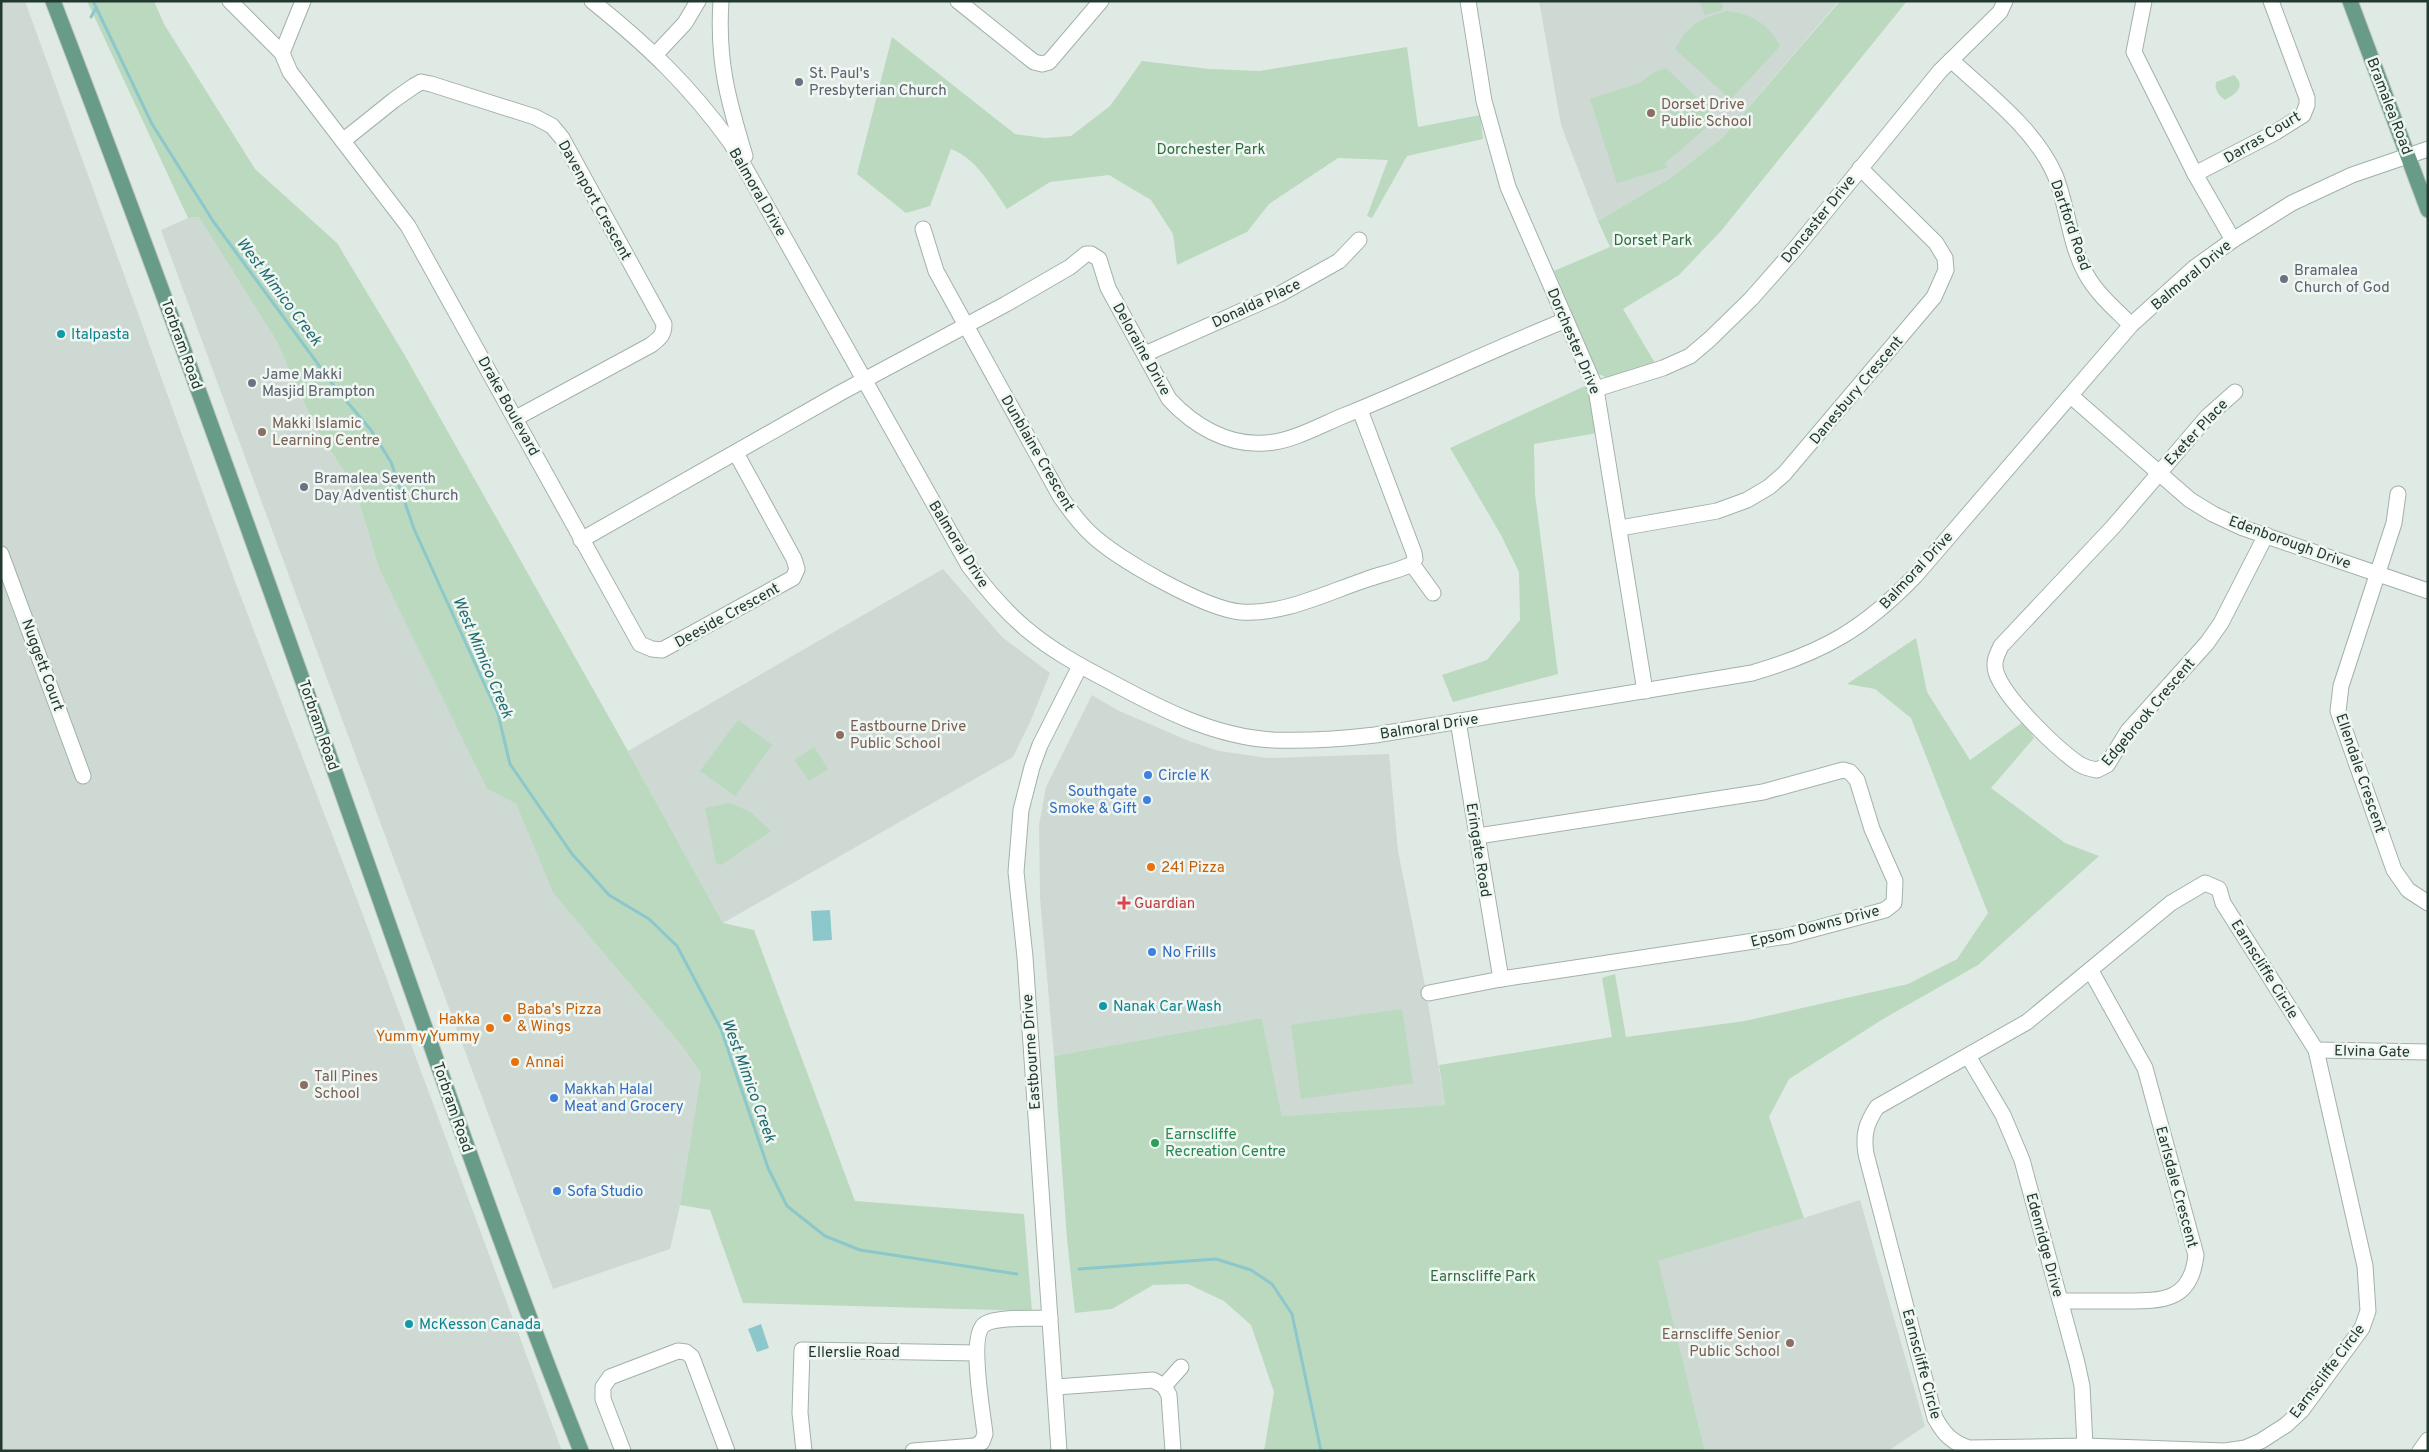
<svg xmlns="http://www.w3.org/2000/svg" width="2429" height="1452" viewBox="0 0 2429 1452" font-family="Overpass,sans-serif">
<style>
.built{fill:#ced9d3}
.green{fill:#bad9bf}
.water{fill:#8cc8cb}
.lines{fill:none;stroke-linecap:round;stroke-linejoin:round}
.stream{stroke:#8cc8cb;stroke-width:3}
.minor-casing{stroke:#a3b1aa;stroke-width:17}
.major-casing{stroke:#bdc4c1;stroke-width:17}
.minor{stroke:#fff;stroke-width:15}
.major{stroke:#689c89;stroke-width:15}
.worship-dot{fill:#6b7280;stroke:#f0f7f3;stroke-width:2}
.education-dot{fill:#8d6e63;stroke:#f0f7f3;stroke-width:2}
.culture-dot{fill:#0f9aa8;stroke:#f0f7f3;stroke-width:2}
.shop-dot{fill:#3f7fe0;stroke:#f0f7f3;stroke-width:2}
.food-dot{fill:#e8710a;stroke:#f0f7f3;stroke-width:2}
.health-dot{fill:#e0444e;stroke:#f0f7f3;stroke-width:2}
.leisure-dot{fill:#2e9e5b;stroke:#f0f7f3;stroke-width:2}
.labels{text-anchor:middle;stroke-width:5;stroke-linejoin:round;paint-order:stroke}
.worship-label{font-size:15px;fill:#5b616d;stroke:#f0f7f3;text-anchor:start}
.education-label{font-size:15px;fill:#785e54;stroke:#f0f7f3;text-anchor:start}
.street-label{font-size:15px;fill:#223930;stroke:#f0f7f3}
.park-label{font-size:15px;fill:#306c41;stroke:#f0f7f3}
.culture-label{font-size:15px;fill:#0d838f;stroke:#f0f7f3;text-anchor:start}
.shop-label{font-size:15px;fill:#366cbe;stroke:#f0f7f3;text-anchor:start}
.food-label{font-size:15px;fill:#c56008;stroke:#f0f7f3;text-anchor:start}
.health-label{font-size:15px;fill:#be3a42;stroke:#f0f7f3;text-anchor:start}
.leisure-label{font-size:15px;fill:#27864d;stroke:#f0f7f3;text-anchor:start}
.water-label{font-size:16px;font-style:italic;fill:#216b70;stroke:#f0f7f3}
</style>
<rect width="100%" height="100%" fill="#e0eae4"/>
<g class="built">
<path d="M1 1H25L236 584 360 907 562 1451H1Z"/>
<path d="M1539 1H1830L1838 2 1723 137 1672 177 1598 221 1561 125Z"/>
<path d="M199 217 276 340 315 427 354 486 380 571 487 789 516 804 553 893 683 1047 701 1074 680 1205 670 1249 553 1289 161 230 188 218Z"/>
<path d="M943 569 1002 637 1050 673 1031 720 1013 757 723 923 628 751Z"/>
<path d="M1092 695 1117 710 1189 741 1219 751 1268 758 1389 754 1398 851 1426 991 1445 1105 1282 1116 1262 1018 1054 1056 1040 898 1039 825 1046 787Z"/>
<path d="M1860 1200 1925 1426 1888 1451H1705L1657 1261 1804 1218Z"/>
</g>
<g class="green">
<path d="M87 1H154L164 24 255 169 337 243 404 354 619 735 723 923 754 930 855 1201 1024 1214 1032 1311 743 1303 710 1210 680 1205 701 1074 683 1047 553 893 516 804 487 789 380 571 354 486 315 427 276 340 199 217 188 218Z"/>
<path d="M1699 1H1721L1723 7 1722 10 1705 15Z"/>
<path d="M1840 1H1907L1721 231 1679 275 1623 309 1655 363 1607 378 1597 373 1554 271 1610 247 1598 221 1672 177 1723 137Z"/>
<path d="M1727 11C1753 14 1768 24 1780 46L1732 98H1729L1675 49C1689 23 1700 19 1727 11Z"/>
<path d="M892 37 1015 134 1045 138 1071 136 1110 106 1142 61 1209 69 1260 71 1407 47 1418 127 1480 115 1483 139 1407 156 1372 218 1367 216 1388 160 1338 158 1269 204 1247 232 1177 265 1173 234 1151 200 1109 175 1050 182 1007 209C992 187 977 159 951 149L930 206 906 213 857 174Z"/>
<path d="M1666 68 1714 115V121L1665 163 1667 168 1617 183 1590 99 1640 83 1651 74Z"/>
<path d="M2234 75C2247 87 2235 94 2225 100 2219 96 2214 89 2216 82Z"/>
<path d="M1587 385 1597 433 1534 444 1535 494 1558 674 1453 702 1442 675 1487 660 1520 620 1519 572 1501 535 1450 448Z"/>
<path d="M1916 638 1927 692 1970 760 2023 722 2034 738 1991 788 2065 843 2099 856 1978 965 1883 1019 1789 1079 1769 1117 1804 1218 1658 1261 1705 1451H1264L1274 1392 1251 1325 1224 1301 1188 1284 1153 1285 1112 1309 1075 1313 1067 1239 1054 1056 1262 1018 1282 1116 1445 1105 1439 1065 1612 1037 1602 978 1615 974 1626 1037 1745 1021 1908 984 1957 959 1988 913 1911 718 1875 689 1847 684Z"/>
<path d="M738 720 772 745 735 796 700 771Z"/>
<path d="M814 747 828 769 809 781 794 760Z"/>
<path d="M730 803 750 812 771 831 721 865 716 863 705 808Z"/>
<path d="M1402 1009 1413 1083 1301 1099 1291 1025Z"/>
</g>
<g class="water">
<path d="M830 910 832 940 813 941 811 911Z"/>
<path d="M761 1324 769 1348 757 1352 748 1329Z"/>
</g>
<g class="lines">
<g class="stream">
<path d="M93 1 152 124 213 221 337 390 371 430 391 462 414 529 498 714 510 764 572 854 609 895 649 919 677 946 721 1029 768 1168 787 1206 825 1236 860 1250 1017 1274"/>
<path d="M91 17 96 8"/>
<path d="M1079 1269 1216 1259 1251 1270 1272 1284 1292 1314 1321 1451"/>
</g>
<g class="minor-casing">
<g id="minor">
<path d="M230 1 282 53 290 72 408 226 640 644 652 649 662 650 793 578 797 569 794 559 736 453"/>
<path d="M592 1C648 46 689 85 731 143L969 566C986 589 1003 609 1025 628 1051 650 1080 666 1111 682 1161 709 1215 737 1273 740 1307 741 1342 739 1375 735L1752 673C1824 652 1864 629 1916 575L2131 325 2194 268 2233 240 2292 203 2352 175 2428 149"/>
<path d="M721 1C717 61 728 100 745 156"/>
<path d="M958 1 1034 62 1042 64 1049 62 1101 1"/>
<path d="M1468 1 1484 101 1508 187 1596 389 1645 691"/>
<path d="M2144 1 2134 52 2195 174 2233 240"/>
<path d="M282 53 303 1"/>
<path d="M656 54 685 23 698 1"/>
<path d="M1951 60C1987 93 2035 129 2055 175 2068 207 2069 243 2086 274 2097 294 2115 309 2131 325"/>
<path d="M344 140 394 100 414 86 421 82 431 84 535 117 552 126 562 138 664 324C664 335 660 338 651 345L516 418"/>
<path d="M2195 174 2276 132 2303 115 2307 105V98L2271 1"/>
<path d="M923 229 936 271 1060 496C1069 509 1079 523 1091 534 1117 559 1205 609 1241 612 1283 615 1326 593 1365 580 1381 574 1398 571 1412 564L1415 559 1414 553 1360 410"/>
<path d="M1145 354 1280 294 1339 261 1359 240"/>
<path d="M1596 389 1663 368 1690 356 1710 339 1751 299 1795 249 1940 71 2000 12 2005 1"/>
<path d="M2235 392 2208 416 2113 527 2001 646C1997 655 1993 661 1996 672 2004 698 2056 748 2079 764 2084 767 2091 769 2097 770L2107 765 2128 731 2207 643 2221 623 2266 535"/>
<path d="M2071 396 2190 500 2213 514 2243 528 2428 591"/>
<path d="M2398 494 2394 523 2341 686 2338 711 2394 870 2408 890 2428 903"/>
<path d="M1620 528 1717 511 1747 500 1769 487 1784 474 1934 297 1946 270 1945 258 1936 243 1860 168"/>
<path d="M581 540 840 393 1006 304 1070 267 1086 254H1091L1099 259 1108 288 1169 399C1193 425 1227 446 1265 443 1291 442 1319 426 1343 416 1418 386 1491 350 1566 320"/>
<path d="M1 554 83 776"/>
<path d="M1412 564 1433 593"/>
<path d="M1458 721 1501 979"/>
<path d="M2205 883 2219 889 2223 903 2316 1050 2365 1266 2368 1311 2362 1328 2302 1410 2286 1425 2261 1441 2245 1448 2225 1451 2085 1446 1969 1448C1951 1442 1944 1434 1935 1418L1866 1154C1863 1134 1866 1124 1877 1107L2027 1022 2171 903Z"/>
<path d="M1429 993 1501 979 1788 936 1885 910 1894 903 1895 881 1872 829 1857 780 1850 772 1843 770 1763 792 1478 836"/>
<path d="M2316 1050 2428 1052"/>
<path d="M1968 1056 2003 1115 2022 1160 2077 1363 2082 1386 2085 1446"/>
<path d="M2061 1301C2081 1301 2102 1301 2123 1301 2162 1301 2191 1302 2196 1255L2145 1068 2091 971"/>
<path d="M1164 1386 1181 1367"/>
<path d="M1056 1387 1153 1380 1164 1386 1169 1395 1173 1451"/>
<path d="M623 1451 603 1399V1387L610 1377 678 1351 686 1352 692 1357 727 1451"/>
<path d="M804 1451 800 1413 802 1350 976 1353"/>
<path d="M913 1451 975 1446 982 1442 985 1434C983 1414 968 1334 985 1324 997 1316 1035 1319 1050 1318"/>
<path d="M1059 1451 1025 957 1016 872 1021 810 1032 767 1040 745 1080 666"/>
<path d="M2420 1451 2428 1440"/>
</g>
</g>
<g class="major-casing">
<g id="major">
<path d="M53 1C156 269 253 539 348 809 424 1024 497 1239 581 1451"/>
<path d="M2350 1 2428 210"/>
</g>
</g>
<use href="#minor" class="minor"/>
<use href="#major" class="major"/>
</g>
<g class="worship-dot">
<circle cx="799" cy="82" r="5"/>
<circle cx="2284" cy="279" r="5"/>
<circle cx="252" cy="383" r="5"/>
<circle cx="304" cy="487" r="5"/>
</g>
<g class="education-dot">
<circle cx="1651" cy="113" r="5"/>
<circle cx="262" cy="432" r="5"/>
<circle cx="840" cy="735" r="5"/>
<circle cx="304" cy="1085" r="5"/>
<circle cx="1790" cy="1343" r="5"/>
</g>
<g class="culture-dot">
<circle cx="61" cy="334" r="5"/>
<circle cx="1103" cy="1006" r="5"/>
<circle cx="409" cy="1324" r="5"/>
</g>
<g class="shop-dot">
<circle cx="1148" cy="775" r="5"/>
<circle cx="1147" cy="800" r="5"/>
<circle cx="1152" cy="952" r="5"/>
<circle cx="554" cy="1098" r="5"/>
<circle cx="557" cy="1191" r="5"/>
</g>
<g class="food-dot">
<circle cx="1151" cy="867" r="5"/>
<circle cx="507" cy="1018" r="5"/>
<circle cx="490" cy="1028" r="5"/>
<circle cx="515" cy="1062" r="5"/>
</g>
<path class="health-dot" d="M1121.5 895.5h5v5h5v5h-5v5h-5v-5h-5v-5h5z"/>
<circle class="leisure-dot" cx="1155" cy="1143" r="5"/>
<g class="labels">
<g class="worship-label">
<text x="809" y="78">St. Paul's<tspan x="809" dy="17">Presbyterian Church</tspan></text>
<text x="2294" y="275">Bramalea<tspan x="2294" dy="17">Church of God</tspan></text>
<text x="262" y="379">Jame Makki<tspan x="262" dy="17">Masjid Brampton</tspan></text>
<text x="314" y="483">Bramalea Seventh<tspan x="314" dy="17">Day Adventist Church</tspan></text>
</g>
<g class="education-label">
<text x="1661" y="109">Dorset Drive<tspan x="1661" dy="17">Public School</tspan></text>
<text x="272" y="428">Makki Islamic<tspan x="272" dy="17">Learning Centre</tspan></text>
<text x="850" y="731">Eastbourne Drive<tspan x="850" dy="17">Public School</tspan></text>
<text x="314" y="1081">Tall Pines<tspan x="314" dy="17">School</tspan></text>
<text x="1780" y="1339" text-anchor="end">Earnscliffe Senior<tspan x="1780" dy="17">Public School</tspan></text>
</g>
<g class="street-label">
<text transform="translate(2390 106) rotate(69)" y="5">Bramalea Road</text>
<text transform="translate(2262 137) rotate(-31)" y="5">Darras Court</text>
<text transform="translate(758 192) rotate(60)" y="5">Balmoral Drive</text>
<text transform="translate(595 200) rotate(61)" y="5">Davenport Crescent</text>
<text transform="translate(1818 219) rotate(-51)" y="5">Doncaster Drive</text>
<text transform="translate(2071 225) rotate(71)" y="5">Dartford Road</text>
<text transform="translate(2191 275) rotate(-40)" y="5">Balmoral Drive</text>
<text transform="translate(1256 303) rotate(-25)" y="5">Donalda Place</text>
<text transform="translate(1574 341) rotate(67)" y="5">Dorchester Drive</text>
<text transform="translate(182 344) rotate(70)" y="5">Torbram Road</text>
<text transform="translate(1142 349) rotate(61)" y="5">Deloraine Drive</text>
<text transform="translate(1856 390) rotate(-50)" y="5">Danesbury Crescent</text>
<text transform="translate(509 406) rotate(61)" y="5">Drake Boulevard</text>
<text transform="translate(2196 432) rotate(-47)" y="5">Exeter Place</text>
<text transform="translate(1038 453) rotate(60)" y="5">Dunblaine Crescent</text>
<text transform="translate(2290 542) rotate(20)" y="5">Edenborough Drive</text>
<text transform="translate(959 544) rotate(58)" y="5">Balmoral Drive</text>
<text transform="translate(1916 570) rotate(-47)" y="5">Balmoral Drive</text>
<text transform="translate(727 615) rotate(-29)" y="5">Deeside Crescent</text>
<text transform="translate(43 665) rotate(70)" y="5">Nuggett Court</text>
<text transform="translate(2148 712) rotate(-50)" y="5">Edgebrook Crescent</text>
<text transform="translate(319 725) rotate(71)" y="5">Torbram Road</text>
<text transform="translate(1429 726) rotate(-9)" y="5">Balmoral Drive</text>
<text transform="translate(2361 773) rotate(71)" y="5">Ellendale Crescent</text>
<text transform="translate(1479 850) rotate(81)" y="5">Eringate Road</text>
<text transform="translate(1815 926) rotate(-14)" y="5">Epsom Downs Drive</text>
<text transform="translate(2265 969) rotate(58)" y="5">Earnscliffe Circle</text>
<text transform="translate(2372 1051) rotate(1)" y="5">Elvina Gate</text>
<text transform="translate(1031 1052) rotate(-94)" y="5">Eastbourne Drive</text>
<text transform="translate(453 1107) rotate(71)" y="5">Torbram Road</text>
<text transform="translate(2177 1187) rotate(75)" y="5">Earlsdale Crescent</text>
<text transform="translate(2045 1245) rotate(75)" y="5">Edenridge Drive</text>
<text x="854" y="1357">Ellerslie Road</text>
<text transform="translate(1922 1364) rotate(75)" y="5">Earnscliffe Circle</text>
<text transform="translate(2327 1371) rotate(-53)" y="5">Earnscliffe Circle</text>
</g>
<g class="park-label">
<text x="1211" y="154">Dorchester Park</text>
<text x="1653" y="245">Dorset Park</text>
<text x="1483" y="1281">Earnscliffe Park</text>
</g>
<g class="culture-label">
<text x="71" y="339">Italpasta</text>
<text x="1113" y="1011">Nanak Car Wash</text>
<text x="419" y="1329">McKesson Canada</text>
</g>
<g class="shop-label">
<text x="1158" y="780">Circle K</text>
<text x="1137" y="796" text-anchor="end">Southgate<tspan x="1137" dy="17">Smoke &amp; Gift</tspan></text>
<text x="1162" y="957">No Frills</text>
<text x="564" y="1094">Makkah Halal<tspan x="564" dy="17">Meat and Grocery</tspan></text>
<text x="567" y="1196">Sofa Studio</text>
</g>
<g class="food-label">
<text x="1161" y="872">241 Pizza</text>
<text x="517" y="1014">Baba's Pizza<tspan x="517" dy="17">&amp; Wings</tspan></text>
<text x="480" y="1024" text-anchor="end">Hakka<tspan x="480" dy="17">Yummy Yummy</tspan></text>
<text x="525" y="1067">Annai</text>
</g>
<g class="health-label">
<text x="1134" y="908">Guardian</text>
</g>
<g class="leisure-label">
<text x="1165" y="1139">Earnscliffe<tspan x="1165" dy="17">Recreation Centre</tspan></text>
</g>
<g class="water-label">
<text transform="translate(280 291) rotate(53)" y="6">West Mimico Creek</text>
<text transform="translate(484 657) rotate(67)" y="6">West Mimico Creek</text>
<text transform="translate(750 1080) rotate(70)" y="6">West Mimico Creek</text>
</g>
</g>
<rect width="2429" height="1452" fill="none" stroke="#223930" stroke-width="5"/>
</svg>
